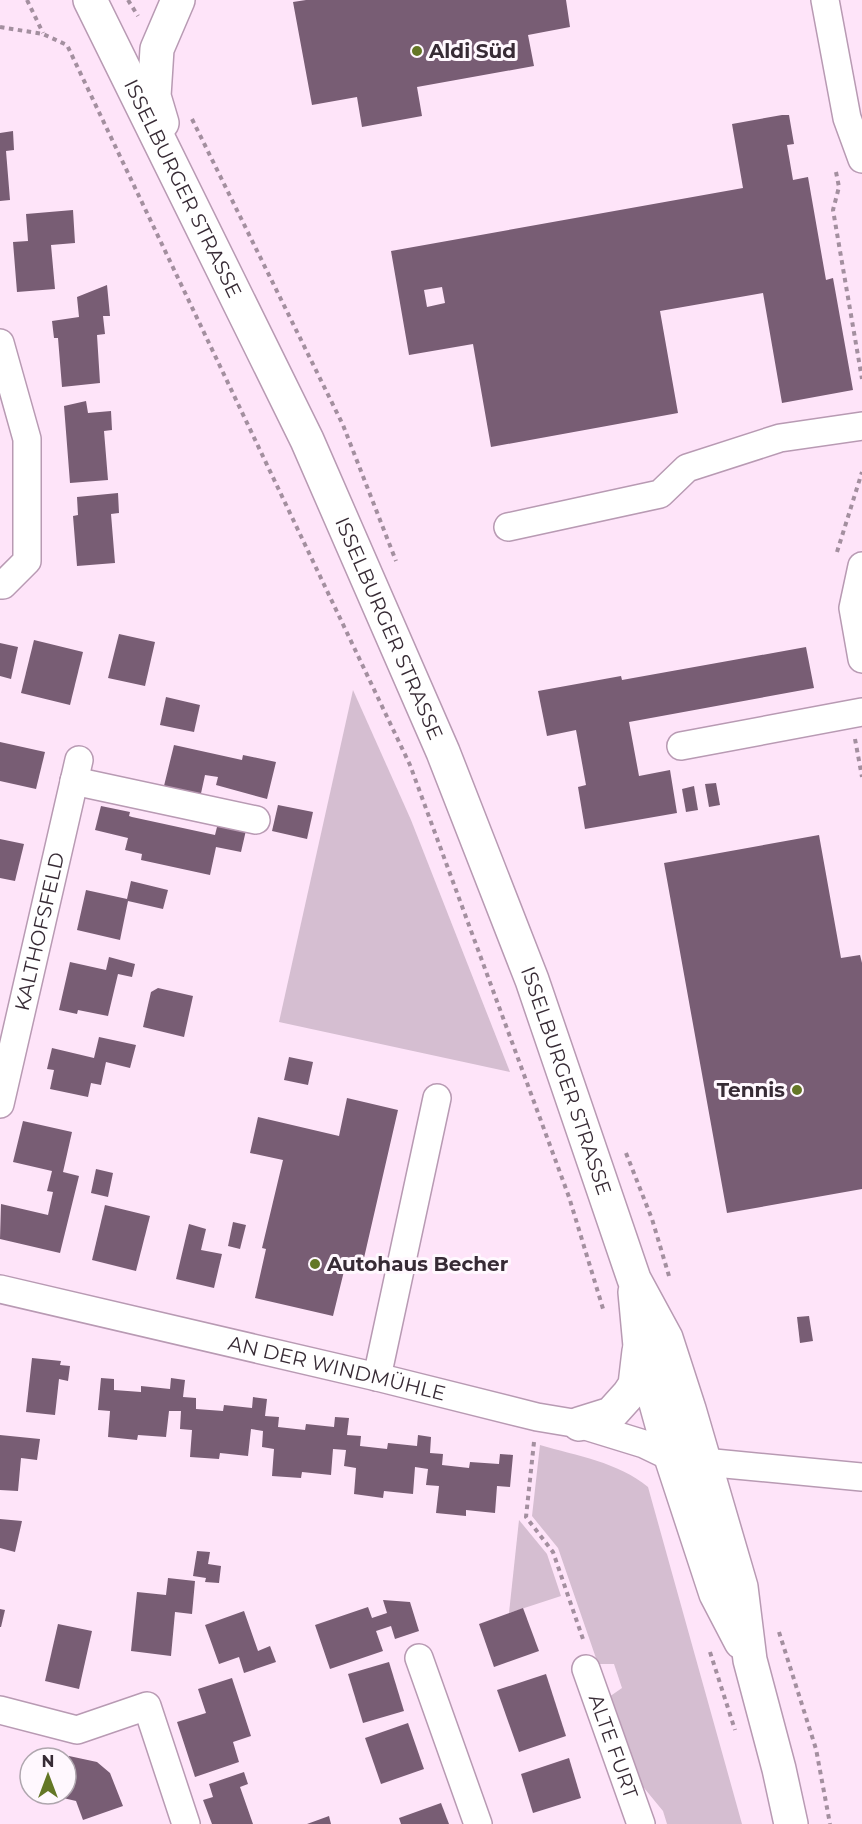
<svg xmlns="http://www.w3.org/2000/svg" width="862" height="1824" viewBox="0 0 862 1824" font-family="Montserrat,sans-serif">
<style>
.green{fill:#d5bed1}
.building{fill:#785d74;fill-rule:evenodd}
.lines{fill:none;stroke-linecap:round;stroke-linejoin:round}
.minor-casing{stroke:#b89ab3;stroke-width:30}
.major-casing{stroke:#b89ab3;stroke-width:36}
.path{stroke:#a38f9f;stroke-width:4;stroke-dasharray:4.5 4.5;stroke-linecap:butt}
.minor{stroke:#fff;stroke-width:27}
.major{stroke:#fff;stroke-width:33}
.poi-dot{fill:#647726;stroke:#fff8fe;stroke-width:2}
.labels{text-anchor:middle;stroke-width:6;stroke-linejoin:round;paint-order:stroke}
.poi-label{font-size:20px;font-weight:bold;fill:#372b35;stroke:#fff8fe;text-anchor:start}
.street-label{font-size:20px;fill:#372b35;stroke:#fff8fe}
</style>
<rect width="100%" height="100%" fill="#fee4f9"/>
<g class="green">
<path d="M353 690 411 820 510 1072 279 1022Z"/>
<path d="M540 1445C577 1456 618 1462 648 1487L742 1824H667L663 1811 640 1783 609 1697 622 1688 614 1664H598L558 1548 532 1516Z"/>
<path d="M519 1520 547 1554 561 1596 509 1613Z"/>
</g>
<g class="building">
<path d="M306 0H566L570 27 528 35 534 66 417 87 422 116 362 127 357 97 312 105 293 2Z"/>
<path d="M782 115H789L794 144 787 145 793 180 808 177 826 280 833 278 853 390 782 403 763 293 660 311 678 413 491 447 473 344 409 355 391 251 743 188 732 124ZM442 287 445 303 427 307 424 290Z"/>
<path d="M13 131 14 150 6 151 10 200 0 201V133Z"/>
<path d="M73 210 75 243 51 245 55 289 17 292 13 242 28 241 26 214Z"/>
<path d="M107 285 110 316H103L105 334 97 335 100 383 62 387 58 338H54L52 321 79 317 77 297Z"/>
<path d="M86 401 88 413 111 411 112 430 104 431 108 480 70 483 64 406Z"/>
<path d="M118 493 119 513 111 514 115 563 77 566 73 516 78 515 77 497Z"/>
<path d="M119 634 155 642 145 686 108 678Z"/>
<path d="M34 640 83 652 70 705 21 693Z"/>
<path d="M0 643 18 647 11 679 0 676Z"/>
<path d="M806 647 814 688 629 722 639 776 670 770 677 813 585 829 578 787 586 785 576 730 547 736 538 691 621 676 622 680Z"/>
<path d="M166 697 200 705 194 732 160 725Z"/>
<path d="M0 742 45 752 36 789 0 781Z"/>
<path d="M174 745 242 760 243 755 276 762 267 799 216 785 218 777 205 775 200 798 163 790Z"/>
<path d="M716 783 720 805 709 807 705 784Z"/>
<path d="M694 786 698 810 686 812 682 789Z"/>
<path d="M278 805 313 812 307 839 272 831Z"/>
<path d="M101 806 130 812 129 816 132 817 215 835 219 819 247 826 241 852 216 847 210 875 141 860 142 854 125 850 128 838 95 830Z"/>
<path d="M819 835 841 958 860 955 862 963V1189L727 1213 664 863Z"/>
<path d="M0 839 24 844 15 881 0 878Z"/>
<path d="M131 881 168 890 163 909 128 901 120 940 77 930 86 890 127 899Z"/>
<path d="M109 957 135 964 132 977 118 974 108 1016 78 1010 77 1014 59 1010 70 962 106 970Z"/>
<path d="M158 988 193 996 184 1037 143 1027 151 992Z"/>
<path d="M99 1037 136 1045 130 1068 106 1062 101 1085 91 1083 88 1097 50 1089 54 1070 47 1069 52 1048 94 1058Z"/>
<path d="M289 1057 313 1062 308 1085 284 1080Z"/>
<path d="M347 1098 398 1110 361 1271 345 1267 333 1316 255 1298 266 1249 262 1248 283 1160 250 1153 258 1117 339 1136Z"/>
<path d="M23 1121 72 1132 63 1172 79 1176 60 1253 0 1239 1 1204 48 1215 53 1192 47 1191 52 1171 13 1162Z"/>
<path d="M96 1169 113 1173 108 1197 91 1193Z"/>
<path d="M105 1205 150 1216 136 1271 92 1260Z"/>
<path d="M233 1222 246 1225 240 1249 228 1246Z"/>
<path d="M189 1224 206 1229 201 1250 222 1254 214 1288 176 1279Z"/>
<path d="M809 1316 813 1341 800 1343 797 1317Z"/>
<path d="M32 1358 61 1361 60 1365 70 1366 68 1381 59 1379 55 1415 26 1412Z"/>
<path d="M101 1378 114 1379V1390L141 1392V1386L170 1389 171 1378 185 1380 183 1397 196 1398V1409L223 1411 224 1405 252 1408 253 1397 267 1399 265 1416 279 1417 278 1427 305 1430 306 1424 334 1427 335 1417 349 1418 347 1435 361 1436 360 1446 387 1449 388 1443 417 1446 418 1435 431 1437 430 1453 443 1454 442 1465 469 1468 470 1462 499 1464 500 1454 513 1455 510 1487 497 1486 495 1513 466 1510V1516L436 1513 439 1486 426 1485 428 1469 415 1467 413 1494 384 1491 383 1498 354 1494 356 1468 344 1466 346 1450 333 1449 331 1475 302 1472 301 1478 272 1476 274 1449 262 1447 263 1431 251 1429 248 1456 220 1453 219 1459 190 1457 192 1430 180 1429 181 1411H169L166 1437 138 1435 137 1440 108 1437 110 1411 98 1410Z"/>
<path d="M0 1435 40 1439 37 1460 21 1458 18 1491 0 1490Z"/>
<path d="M0 1519 22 1521 15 1552 0 1548Z"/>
<path d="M197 1551 210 1552 208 1564 221 1566 219 1583 205 1582 206 1578 193 1576Z"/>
<path d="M168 1578 195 1581 192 1614 175 1612 171 1656 131 1651 137 1592 166 1595Z"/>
<path d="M383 1600 410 1602 419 1631 395 1639 391 1626 376 1631 383 1651 330 1669 315 1625 368 1607 372 1618 387 1613Z"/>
<path d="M523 1608 539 1651 494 1667 479 1624Z"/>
<path d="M0 1609 5 1610 1 1627H0Z"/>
<path d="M244 1611 258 1651 270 1646 276 1662 244 1673 239 1657 219 1664 205 1625Z"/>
<path d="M58 1624 92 1631 79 1689 45 1681Z"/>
<path d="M389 1662 404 1711 363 1723 348 1674Z"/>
<path d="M546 1674 566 1736 519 1752 497 1690Z"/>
<path d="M232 1678 251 1736 233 1742 239 1762 195 1777 177 1722 206 1713 198 1689Z"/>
<path d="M408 1723 424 1769 381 1784 365 1738Z"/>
<path d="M69 1756 97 1762 110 1773 123 1806 83 1820 76 1801 59 1797 60 1794H66V1767Z"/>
<path d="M569 1758 581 1798 533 1813 521 1774Z"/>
<path d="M244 1772 248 1784 240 1787 253 1824H212L203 1800 213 1797 209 1784Z"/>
<path d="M31 1794H53L52 1800Z"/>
<path d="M441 1803 449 1824H401L399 1818Z"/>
<path d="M329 1816 331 1824H307Z"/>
</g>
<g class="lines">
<g class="minor-casing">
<g id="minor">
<path d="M825 0 847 118 862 159"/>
<path d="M0 343 27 439V561L3 585H0"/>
<path d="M508 527 660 494 687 468 780 438 862 426"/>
<path d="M862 566 853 608 862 659"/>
<path d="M681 746 862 712"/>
<path d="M74 781 256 820"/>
<path id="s1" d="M0 1104 79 760"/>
<path id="s2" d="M0 1289 377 1377 537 1417 579 1424 644 1444 671 1457"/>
<path d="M377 1377 437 1098"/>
<path d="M704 1462 862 1477"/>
<path d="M419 1658 478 1824"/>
<path id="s3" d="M586 1669 641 1824"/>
<path d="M0 1710 77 1730 147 1706 186 1824"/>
</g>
</g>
<g class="major-casing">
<g id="major">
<path id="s4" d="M90 0 307 440 443 752 532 980 634 1279 666 1338 689 1409 741 1587 750 1660 779 1769 791 1824"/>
<path d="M162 123 154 96 157 49 178 0"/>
<path d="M635 1292 640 1346 671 1457 716 1594 741 1642"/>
<path d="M579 1424 611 1414 629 1394 635 1385 639 1351"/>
</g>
</g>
<g class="path">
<path d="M27 0 43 33"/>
<path d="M128 0 138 16"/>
<path d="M0 27 43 34 67 45 410 765 569 1197 604 1312"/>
<path d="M192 119 343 425 396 561"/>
<path d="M836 172 839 187 833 210 862 379"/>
<path d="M837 552 862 472"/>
<path d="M855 739 862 777"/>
<path d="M626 1153 652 1219 669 1276"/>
<path d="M534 1442 526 1517 553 1552 584 1642"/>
<path d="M779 1632 816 1749 830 1824"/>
<path d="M710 1652 735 1730"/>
</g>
<use href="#minor" class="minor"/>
<use href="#major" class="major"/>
</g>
<g class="poi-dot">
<circle cx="417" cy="51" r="6"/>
<circle cx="797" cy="1090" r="6"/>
<circle cx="315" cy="1264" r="6"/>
</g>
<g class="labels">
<g class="poi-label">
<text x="429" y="58">Aldi Süd</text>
<text x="785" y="1097" text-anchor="end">Tennis</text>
<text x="327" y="1271">Autohaus Becher</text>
</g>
<g class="street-label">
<text dy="7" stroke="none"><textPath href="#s4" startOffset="210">ISSELBURGER STRASSE</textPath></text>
<text dy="7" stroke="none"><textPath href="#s4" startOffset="696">ISSELBURGER STRASSE</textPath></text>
<text dy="7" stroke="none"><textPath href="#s1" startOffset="177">KALTHOFSFELD</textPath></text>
<text dy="7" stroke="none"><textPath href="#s4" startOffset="1182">ISSELBURGER STRASSE</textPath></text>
<text dy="7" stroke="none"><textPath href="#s2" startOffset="346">AN DER WINDMÜHLE</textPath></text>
<text dy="7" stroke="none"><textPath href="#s3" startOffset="82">ALTE FURT</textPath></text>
</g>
</g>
<g transform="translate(48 1776)"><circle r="28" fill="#fff8fe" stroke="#afa6ae" stroke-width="1.5"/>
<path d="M0-4.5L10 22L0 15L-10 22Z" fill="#647726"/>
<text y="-9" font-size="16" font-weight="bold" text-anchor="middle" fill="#372b35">N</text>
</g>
</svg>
